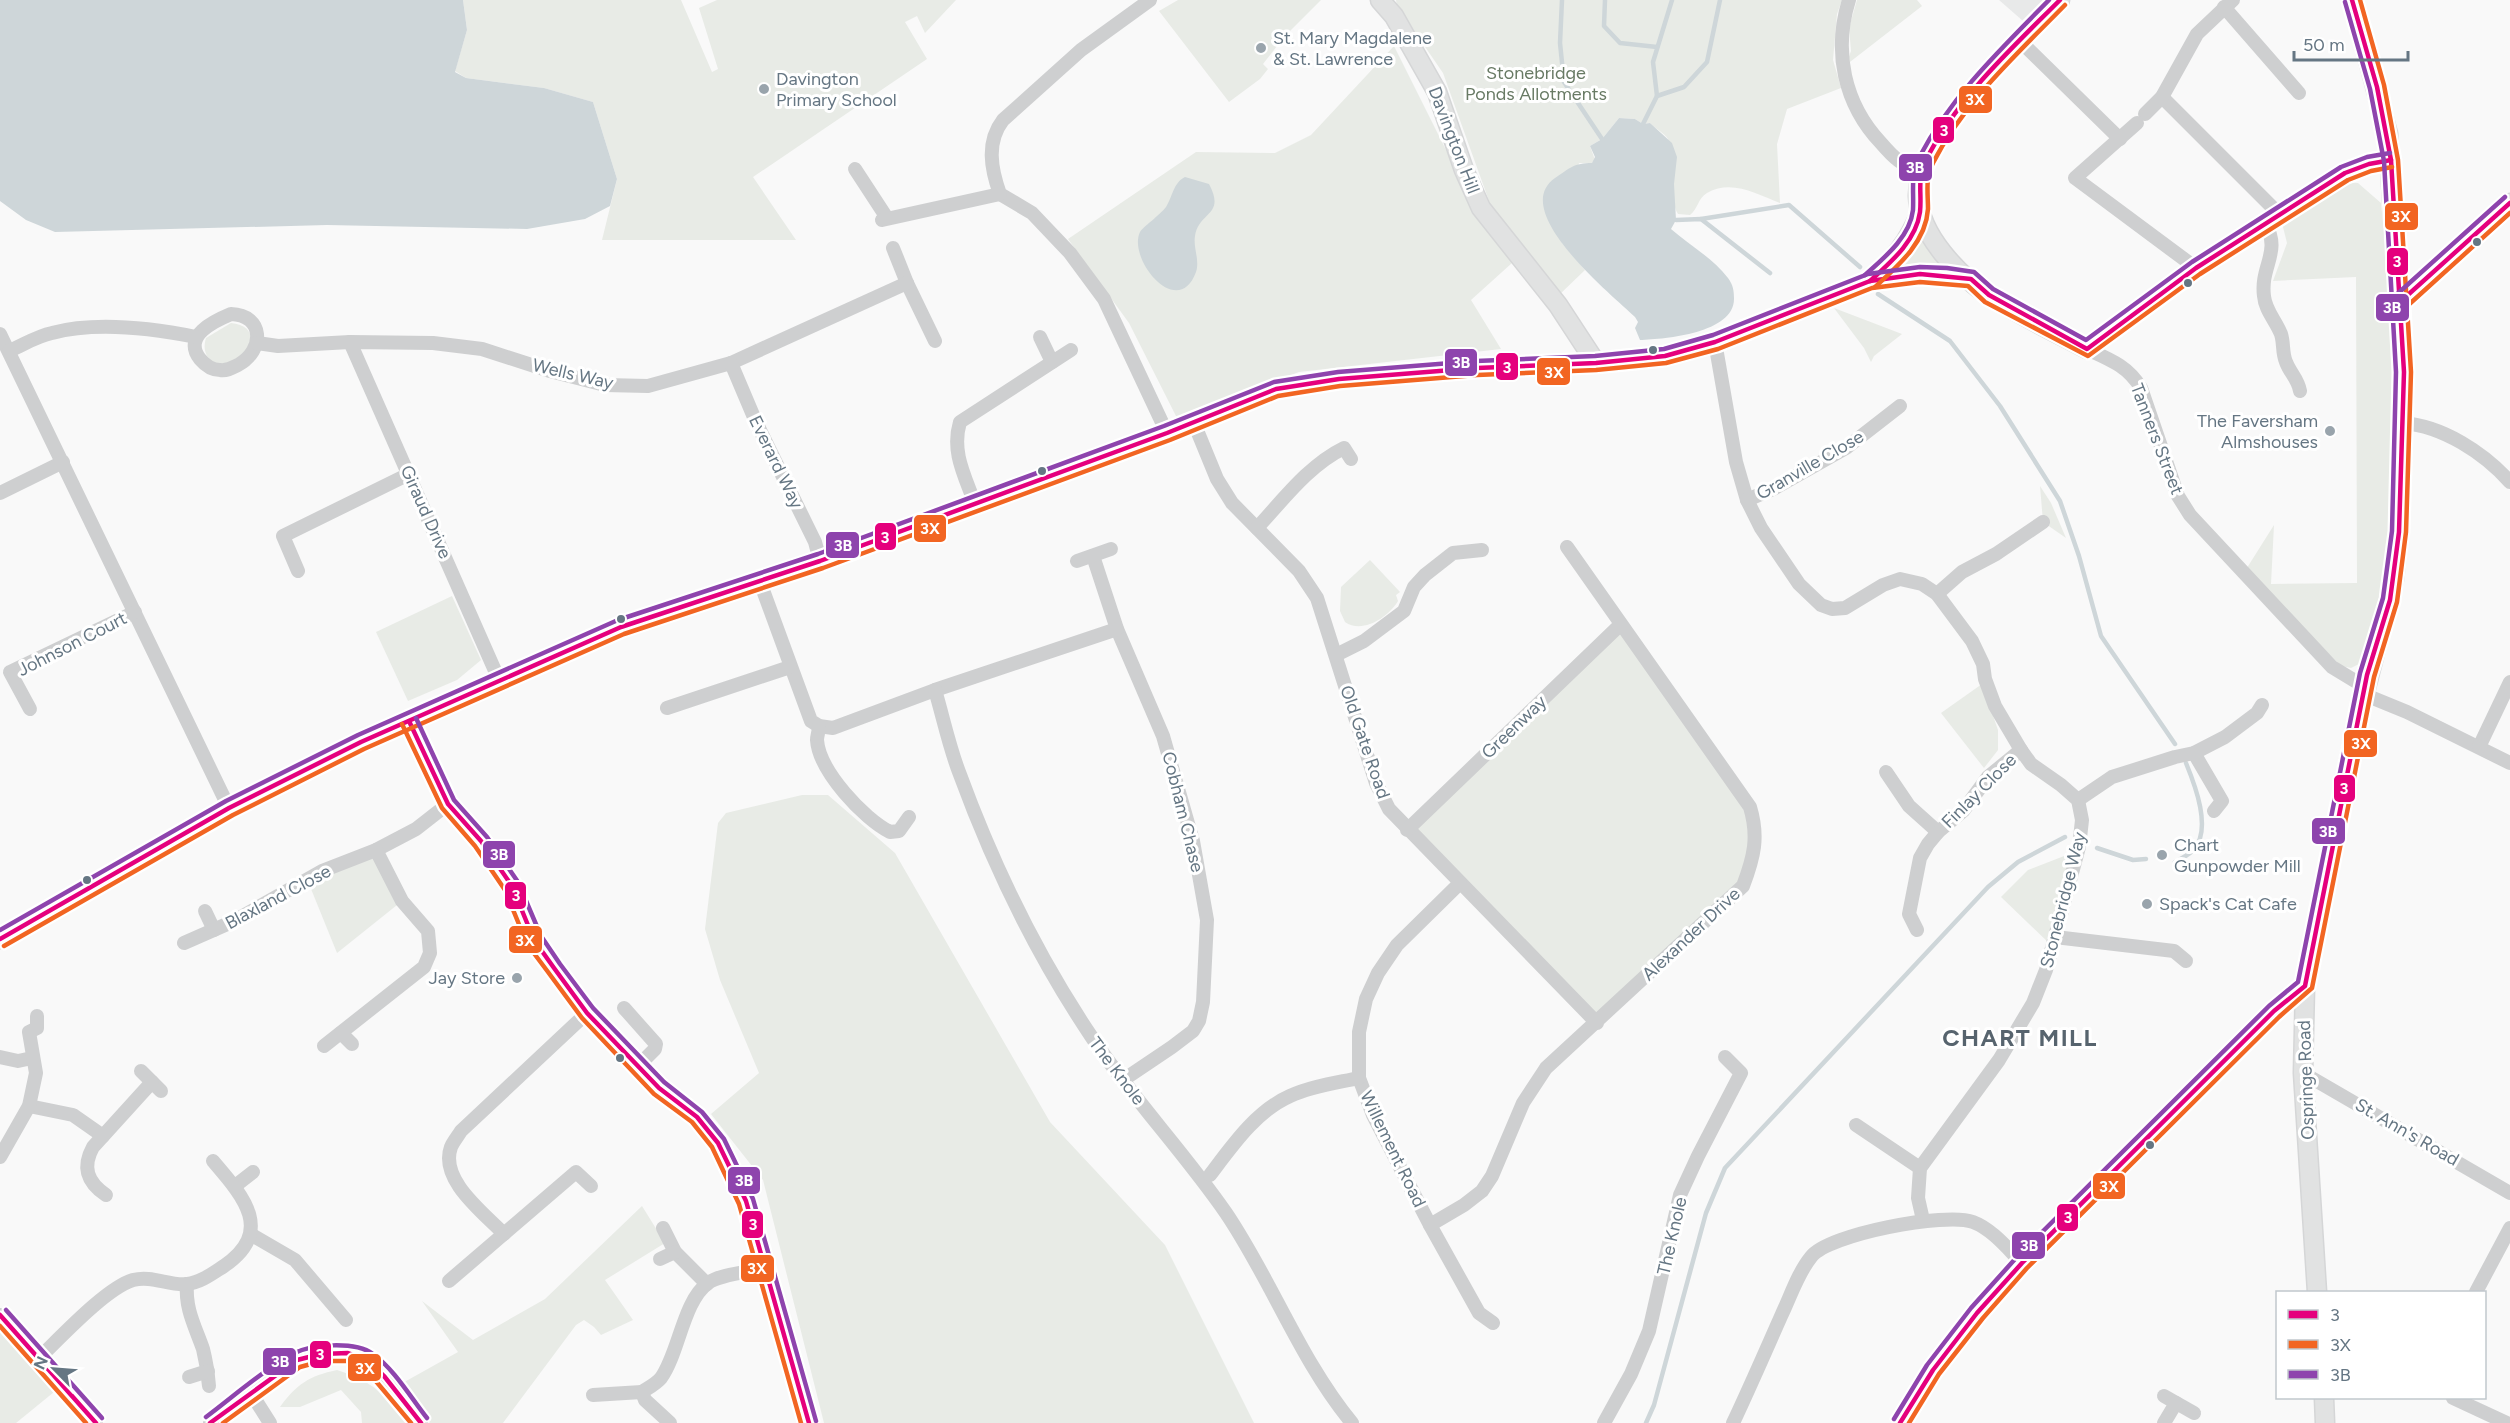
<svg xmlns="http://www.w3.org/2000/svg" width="2510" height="1423" viewBox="0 0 2510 1423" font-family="Figtree,sans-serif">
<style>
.built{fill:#e8e9e9}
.green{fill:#e8ebe6}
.water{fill:#ced6d9}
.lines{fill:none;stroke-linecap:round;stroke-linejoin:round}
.stream{stroke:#ced6d9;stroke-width:4.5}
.secondary-casing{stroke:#d5d6d7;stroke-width:21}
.street{stroke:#cecfd0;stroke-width:14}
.secondary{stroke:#e1e2e2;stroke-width:18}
.bus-1-casing{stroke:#fff;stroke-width:9}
.bus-2-casing{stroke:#fff;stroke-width:9}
.bus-3-casing{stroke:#fff;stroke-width:9}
.bus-1{stroke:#e5007d;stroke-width:4.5}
.bus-2{stroke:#f26522;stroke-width:4.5}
.bus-3{stroke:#8e44ad;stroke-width:4.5}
.poi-dot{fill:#99a4ac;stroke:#fff;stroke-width:2}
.bus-dot{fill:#657683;stroke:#fff;stroke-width:2}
.labels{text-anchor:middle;stroke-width:6;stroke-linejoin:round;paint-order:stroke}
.poi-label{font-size:18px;fill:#657683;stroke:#fff;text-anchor:start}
.park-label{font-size:18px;fill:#687a64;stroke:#fff}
.street-label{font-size:18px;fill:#657683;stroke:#fff}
.district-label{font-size:24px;font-weight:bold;letter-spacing:1.5px;fill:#57646e;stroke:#fff}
.line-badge{stroke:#fff;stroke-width:2}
.badge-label{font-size:16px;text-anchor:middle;font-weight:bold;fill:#fff}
</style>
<rect width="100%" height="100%" fill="#f9f9f9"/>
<path class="built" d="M1999 0H2044L2023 21Z"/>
<g class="green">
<path d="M463 0H681L712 72 718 69 699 8 717 0H956L925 33 917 16 905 22 927 59 753 177 796 240H602L617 179 593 102 544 88 466 78 455 71 467 30Z"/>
<path d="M1178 0H1321L1285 36 1263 64 1268 69 1260 79 1229 102 1159 11Z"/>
<path d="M1396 0H1842L1837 14 1833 60 1841 88 1787 109 1777 144 1780 203C1756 194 1732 179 1707 193 1698 198 1698 209 1690 215L1678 214C1669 202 1676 156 1668 139 1665 134 1655 128 1650 123L1643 124 1635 119 1619 118 1602 139 1590 146 1595 160 1592 163H1579L1562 243 1585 270 1558 296 1493 212 1443 73 1397 6Z"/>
<path d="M1857 0H1917L1922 6 1846 65 1851 51 1849 28Z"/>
<path d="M1394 46 1477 212 1512 263 1471 300 1501 349 1299 372 1177 418 1129 323 1068 239 1196 152 1275 153 1311 135Z"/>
<path d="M2340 182 2358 183 2381 203 2398 374 2389 528 2381 591 2359 664 2351 668 2341 666 2245 571 2274 525 2271 584 2357 583 2356 277 2273 281 2287 243 2281 219Z"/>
<path d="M1920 234 1948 267 1894 269Z"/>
<path d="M1834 308 1902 334 1874 356 1871 362 1864 348Z"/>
<path d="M231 323C279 328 225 386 207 356 204 350 204 345 206 338Z"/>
<path d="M2040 486 2051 503 2066 538 2043 522Z"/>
<path d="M1370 560 1400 592 1396 595 1398 601C1388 618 1362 634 1345 622L1340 611 1341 587Z"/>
<path d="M452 596 481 660 457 680 408 701 376 632Z"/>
<path d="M1620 625 1755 826 1743 886 1597 1023 1407 830Z"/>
<path d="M1982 684 1998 730V750L1984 768 1941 713Z"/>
<path d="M802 795H828L895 853 1050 1122 1165 1245 1254 1423H824L763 1180 711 1114 759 1073 720 980 705 929 718 823 726 813Z"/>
<path d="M376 850 402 901 337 953 307 879Z"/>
<path d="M2077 851 2052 946 2001 897 2028 870Z"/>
<path d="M642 1206 665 1243 605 1280 633 1320 601 1335 594 1327 584 1320 576 1325 503 1423H430L399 1385 458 1352 422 1301 473 1340 545 1299Z"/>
<path d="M0 1329 54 1392 16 1423H0Z"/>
<path d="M337 1370C374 1382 383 1393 406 1423H362L361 1412 341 1390 300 1407H280C297 1384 309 1376 337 1370Z"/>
</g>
<g class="water">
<path d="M0 0H463L467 30 455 72 466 78 544 88 593 102 617 179 610 206 585 219 527 229 327 225 55 232 26 220 0 201Z"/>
<path d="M1619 118 1635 119 1643 124 1650 123 1672 143 1677 157 1674 184 1676 220 1671 229C1689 245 1713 258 1728 278 1733 285 1734 290 1734 299 1734 333 1666 339 1640 340L1635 328 1638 322 1635 317C1611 294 1508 211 1555 178 1570 168 1574 163 1592 163L1595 157 1590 146 1602 139Z"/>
<path d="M1185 177 1209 184C1226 216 1199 211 1195 236 1193 248 1200 260 1196 272 1178 321 1127 259 1140 232 1143 227 1160 215 1166 207 1173 196 1173 183 1185 177Z"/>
</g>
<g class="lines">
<g class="stream">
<path d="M1562 0 1560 43 1564 82 1602 139"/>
<path d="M1605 0 1604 26 1620 43 1657 47"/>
<path d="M1657 96 1684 87 1707 62 1720 0"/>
<path d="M1643 124 1657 96 1653 62 1672 0"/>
<path d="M1701 219 1789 205 1860 267"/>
<path d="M1676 220 1701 219 1770 273"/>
<path d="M1878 294 1950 341 2000 406 2060 501 2079 556 2101 636 2175 744"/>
<path d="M2097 848 2133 860 2146 859"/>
<path d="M2175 862C2181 858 2190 855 2194 849 2212 829 2195 785 2186 763"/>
<path d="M1646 1423 1654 1405 1706 1213 1725 1168 1988 887 2018 862 2065 837"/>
</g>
<g class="secondary-casing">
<g id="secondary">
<path d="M1380 0 1394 16 1437 92 1464 170 1481 208 1558 305 1596 363"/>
<path d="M2060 0C2019 42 1917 136 1918 196 1919 235 1959 276 1990 296 2021 316 2055 332 2087 349L2196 268 2345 173 2369 164 2391 160"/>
<path d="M1870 281C1893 261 1909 241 1920 213"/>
<path d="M2400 302 2510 203"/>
<path d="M0 939 229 808 361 742 621 627 820 561 1167 433 1276 389 1339 379 1477 368 1596 363 1665 356 1715 342 1870 281 1920 274 1946 275 1971 279"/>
<path d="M2317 1292 2303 1073 2305 986 2355 730 2394 579 2399 532 2404 390 2388 134 2352 0"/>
<path d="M2324 1398 2325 1423"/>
</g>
</g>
<g class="street">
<path d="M1150 0 1081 50 1003 120C986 142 991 169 1000 194L1032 213 1070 253 1104 299 1167 433"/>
<path d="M1849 0C1833 51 1844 104 1881 143 1893 157 1903 167 1921 171"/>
<path d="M2224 7 2299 93"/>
<path d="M2020 41 2120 139"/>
<path d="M2162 97 2279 214"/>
<path d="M2145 114 2162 97 2197 34 2233 0"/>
<path d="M2137 123 2075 178 2196 268"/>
<path d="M855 169 887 218"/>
<path d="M882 220 1000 194"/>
<path d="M2265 223C2282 252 2260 266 2264 296 2265 310 2276 321 2281 334 2284 343 2282 353 2286 362 2290 373 2298 379 2300 391"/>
<path d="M893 248 907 283 935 341"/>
<path d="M231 314C264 315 265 350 238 365 232 368 227 371 220 370 212 370 205 365 200 359 182 336 214 321 231 314Z"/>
<path d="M0 334 229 808"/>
<path d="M1040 337 1052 362"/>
<path d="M350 342 500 682"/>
<path d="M1715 342 1736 462 1747 500 1761 528 1799 584 1821 605 1832 609 1845 608 1883 585 1900 579 1922 584 1937 594 1972 641 1983 664 1985 679 1995 706 2021 750 2031 764 2061 785 2078 800 2082 820 2079 847 2046 970 2033 1003 1999 1060 1920 1168 1918 1198 1923 1220"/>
<path d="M257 343 278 346 350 342 433 343 482 349 550 371 605 385 648 386 731 363 907 283"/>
<path d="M2087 349C2109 359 2128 366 2141 388L2178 496 2190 515 2332 667 2365 687"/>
<path d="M9 351C23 345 37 336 52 333 97 321 151 328 196 337"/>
<path d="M731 363 756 422 815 542 820 561"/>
<path d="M1194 423 1217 479 1232 503 1299 571 1317 598 1376 783 1389 809 1597 1023"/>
<path d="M2403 423C2443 426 2484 453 2510 482"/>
<path d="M0 493 63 462"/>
<path d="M1747 500 1775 488 1846 448 1900 406"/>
<path d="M975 504C965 476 951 452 960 422L1071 350"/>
<path d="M1257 528C1283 500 1309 465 1344 448L1351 459"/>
<path d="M1093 556 1117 629 1163 736 1193 841 1207 920 1203 1002 1199 1021 1193 1031 1172 1047 1123 1080"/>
<path d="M1077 561 1111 549"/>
<path d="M298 571 283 536 409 474"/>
<path d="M760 582 811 721 819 726 833 728 935 690 1117 629"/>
<path d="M1937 594 1962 572 1996 554 2043 522"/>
<path d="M1336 655 1364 641 1404 611 1414 587 1425 575 1453 553 1482 550"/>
<path d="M935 690C943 717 949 746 959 772 993 865 1036 954 1091 1036 1132 1098 1184 1152 1226 1213 1272 1281 1300 1360 1352 1423"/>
<path d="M2363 694 2407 712 2510 763"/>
<path d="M667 708 790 667"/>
<path d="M30 709 10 672 135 612"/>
<path d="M409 721 448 804 481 841 512 886 534 940 554 968 587 1013 659 1088 697 1117 718 1143 746 1201 809 1423"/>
<path d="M819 726C819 731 817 736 817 740 819 771 864 819 890 832L899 831 909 817"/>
<path d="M2479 747 2510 682"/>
<path d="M2194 753 2222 801 2214 811"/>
<path d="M1886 772 1909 806 1938 832"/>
<path d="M2078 800 2112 777 2175 757 2194 753 2225 737 2257 713 2262 705"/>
<path d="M1407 830 1620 625"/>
<path d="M1460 883 1397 945 1378 973 1366 999 1359 1032V1078L1373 1115 1430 1225 1479 1313 1493 1323"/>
<path d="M205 911 214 930"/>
<path d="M1917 930 1909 914 1920 858 1928 844 1938 832 1963 811 1988 777 2021 750"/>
<path d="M2055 937 2174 951 2186 961"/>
<path d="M184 943 234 921 322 871 376 850 416 829 448 804"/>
<path d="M624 1008 656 1044 655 1049 638 1066"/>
<path d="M341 1033 352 1044"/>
<path d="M324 1046 424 967 430 953 428 931 402 901 376 850"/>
<path d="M0 1057 18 1061 32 1058"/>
<path d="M141 1071 161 1091"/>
<path d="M2303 1073 2510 1193"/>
<path d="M29 1106 73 1115 103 1136"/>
<path d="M1856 1125 1920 1168"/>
<path d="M0 1157 29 1106 36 1073 29 1032 37 1028V1016"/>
<path d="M1210 1175C1232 1146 1256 1111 1290 1096 1312 1086 1336 1083 1359 1078"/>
<path d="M235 1186 253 1172"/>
<path d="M106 1195C87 1182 82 1167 93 1147L152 1082"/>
<path d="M1430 1225 1464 1205 1482 1191 1492 1176 1523 1103 1546 1068 1743 886C1754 857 1759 837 1750 807L1567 547"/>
<path d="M663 1228 675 1252 707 1284"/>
<path d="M504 1234C484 1213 439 1180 451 1147 453 1142 458 1136 461 1131L587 1013"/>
<path d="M252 1235 295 1260 346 1320"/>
<path d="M660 1259 675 1252"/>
<path d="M449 1281 576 1172 591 1186"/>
<path d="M187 1284C185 1309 195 1326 203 1349 206 1361 208 1374 209 1386"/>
<path d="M2476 1292 2510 1228"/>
<path d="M0 1315 96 1423"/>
<path d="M38 1359C60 1338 106 1288 133 1280 152 1275 169 1286 187 1284 200 1283 213 1273 224 1266 275 1231 243 1196 213 1161"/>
<path d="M189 1377 208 1371"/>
<path d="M251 1393 270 1423"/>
<path d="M593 1395 642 1392"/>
<path d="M2164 1396 2194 1413"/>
<path d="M2453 1398 2507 1423"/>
<path d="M210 1423 297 1360 321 1354 348 1353 368 1360 384 1376 421 1423"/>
<path d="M670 1423 645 1400 642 1392C648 1388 656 1384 661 1378 679 1353 683 1301 708 1283 720 1274 750 1272 766 1268"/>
<path d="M1604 1423 1631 1374 1649 1331 1680 1195 1698 1156 1741 1073 1725 1057"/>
<path d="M1733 1423C1750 1387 1766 1350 1782 1314 1791 1295 1798 1273 1811 1257 1828 1234 1946 1212 1973 1222 1992 1229 2008 1249 2022 1263"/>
<path d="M1900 1423 1933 1370 1977 1313 2022 1263 2274 1011 2305 986"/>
<path d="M2164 1423 2176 1403"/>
</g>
<use href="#secondary" class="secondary"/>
<g class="bus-1-casing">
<g id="bus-1">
<path d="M1870 281C1891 262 1916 241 1920 212 1922 195 1917 178 1925 162 1956 99 2011 49 2060 0"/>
<path d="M2400 302 2510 203"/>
<path d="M409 721 448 804 481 841 512 886 534 940 554 968 587 1013 659 1088 697 1117 718 1143 746 1201 809 1423"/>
<path d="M0 939 229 808 361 742 621 627 820 561 1167 433 1276 389 1339 379 1477 368 1596 363 1665 356 1715 342 1870 281 1920 274 1971 279 1989 295 2087 349 2196 268 2345 173 2369 164 2391 160"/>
<path d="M0 1315 96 1423"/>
<path d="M210 1423 297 1360 321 1354 348 1353 368 1360 384 1376 421 1423"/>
<path d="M1900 1423 1933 1370 1977 1313 2022 1263 2274 1011 2305 986 2367 675 2390 600 2399 532 2404 372 2391 160 2377 87 2352 0"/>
</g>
</g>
<g class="bus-2-casing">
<g id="bus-2">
<path d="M1875 287C1898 266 1926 242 1928 209 1928 193 1925 178 1933 163 1964 102 2017 54 2065 5"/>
<path d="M2405 308 2510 213"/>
<path d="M402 724 442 808 475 846 505 890 527 944 548 972 582 1018 654 1094 692 1122 712 1147 739 1204 801 1423"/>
<path d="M4 946 233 815 364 749 624 634 823 568 1170 440 1278 396 1340 386 1477 375 1596 370 1666 363 1718 349 1872 288 1920 282 1968 286 1985 302 2088 356 2200 274 2348 180 2371 171 2392 167"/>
<path d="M0 1326 86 1423"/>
<path d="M223 1423 300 1367 322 1361H347L364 1367 411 1423"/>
<path d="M1909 1423 1939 1374 1983 1318 2027 1268 2279 1017 2312 988 2374 677 2397 602 2406 532 2411 372 2398 160 2384 85 2360 0"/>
</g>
</g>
<g class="bus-3-casing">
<g id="bus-3">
<path d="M1865 275C1884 258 1910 237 1913 210 1914 190 1910 173 1920 156 1952 95 2002 48 2049 0"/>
<path d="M2395 296 2505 197"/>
<path d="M416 718 454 800 487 837 518 882 541 936 560 964 593 1008 664 1082 702 1112 724 1139 753 1199 816 1421"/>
<path d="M0 930 226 801 358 735 618 620 818 554 1164 426 1274 382 1338 372 1476 361 1595 356 1664 349 1713 335 1868 274 1920 267 1947 268 1974 272 1993 289 2086 340 2192 262 2341 167 2367 157 2390 153"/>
<path d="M6 1310 102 1418"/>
<path d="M206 1417C234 1396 262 1371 292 1354 311 1344 355 1341 373 1354 395 1370 411 1398 427 1418"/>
<path d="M1894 1419 1927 1365 1971 1308 2016 1258 2269 1006 2298 982 2360 673 2383 598 2392 531 2396 372 2384 161 2370 89 2345 2"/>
</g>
</g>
<use href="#bus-1" class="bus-1"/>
<use href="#bus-2" class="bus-2"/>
<use href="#bus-3" class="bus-3"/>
</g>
<g class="poi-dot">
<circle cx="1261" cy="48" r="6"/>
<circle cx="764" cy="89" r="6"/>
<circle cx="2330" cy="431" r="6"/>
<circle cx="2162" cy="855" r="6"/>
<circle cx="2147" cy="904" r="6"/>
<circle cx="517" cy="978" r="6"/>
</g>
<g class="bus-dot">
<circle cx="2477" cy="242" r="5"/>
<circle cx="2188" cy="283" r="5"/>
<circle cx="1653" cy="350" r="5"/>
<circle cx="1042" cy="471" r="5"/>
<circle cx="621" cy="619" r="5"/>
<circle cx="87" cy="880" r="5"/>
<circle cx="620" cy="1058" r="5"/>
<circle cx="2150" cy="1145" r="5"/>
</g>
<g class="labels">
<g class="poi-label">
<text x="1273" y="44">St. Mary Magdalene<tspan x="1273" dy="21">&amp; St. Lawrence</tspan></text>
<text x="776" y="85">Davington<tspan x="776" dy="21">Primary School</tspan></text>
<text x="2318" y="427" text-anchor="end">The Faversham<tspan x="2318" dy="21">Almshouses</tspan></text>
<text x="2174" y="851">Chart<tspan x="2174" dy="21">Gunpowder Mill</tspan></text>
<text x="2159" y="910">Spack's Cat Cafe</text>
<text x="505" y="984" text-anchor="end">Jay Store</text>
</g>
<g class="park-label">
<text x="1536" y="79">Stonebridge<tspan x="1536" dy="21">Ponds Allotments</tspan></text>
</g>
<g class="street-label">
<text transform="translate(1454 140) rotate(69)" y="6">Davington Hill</text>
<text transform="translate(573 374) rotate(13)" y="6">Wells Way</text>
<text transform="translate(2157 439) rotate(69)" y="6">Tanners Street</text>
<text transform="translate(776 462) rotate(64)" y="6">Everard Way</text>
<text transform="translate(1810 465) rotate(-30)" y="6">Granville Close</text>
<text transform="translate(426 512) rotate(66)" y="6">Giraud Drive</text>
<text transform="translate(72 644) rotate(-27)" y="6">Johnson Court</text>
<text transform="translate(1514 727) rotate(-44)" y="6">Greenway</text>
<text transform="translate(1365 742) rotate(71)" y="6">Old Gate Road</text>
<text transform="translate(1979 791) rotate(-45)" y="6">Finlay Close</text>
<text transform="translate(1183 812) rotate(76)" y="6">Cobham Chase</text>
<text transform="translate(278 897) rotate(-28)" y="6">Blaxland Close</text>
<text transform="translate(2063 900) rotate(-76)" y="6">Stonebridge Way</text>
<text transform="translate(1691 934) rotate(-43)" y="6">Alexander Drive</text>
<text transform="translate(1117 1071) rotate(53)" y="6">The Knole</text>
<text transform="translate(2306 1080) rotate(-92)" y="6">Ospringe Road</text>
<text transform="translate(2407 1132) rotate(30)" y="6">St. Ann's Road</text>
<text transform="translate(1393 1149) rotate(64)" y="6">Willement Road</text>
<text transform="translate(1672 1236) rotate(-77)" y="6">The Knole</text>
</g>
<g class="district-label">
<text x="2020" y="1046">CHART MILL</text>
</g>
</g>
<g class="line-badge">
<rect x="1958" y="85" width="35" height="29" rx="6" fill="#f26522"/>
<rect x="1932" y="116" width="23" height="28" rx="6" fill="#e5007d"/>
<rect x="1898" y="153" width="35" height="29" rx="6" fill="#8e44ad"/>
<rect x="2384" y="202" width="35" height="29" rx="6" fill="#f26522"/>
<rect x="2386" y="247" width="23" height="29" rx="6" fill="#e5007d"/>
<rect x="2375" y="293" width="35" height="29" rx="6" fill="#8e44ad"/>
<rect x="1444" y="348" width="34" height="29" rx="6" fill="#8e44ad"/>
<rect x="1495" y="352" width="24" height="29" rx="6" fill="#e5007d"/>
<rect x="1536" y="357" width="35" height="29" rx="6" fill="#f26522"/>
<rect x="913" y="514" width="34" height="29" rx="6" fill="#f26522"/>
<rect x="874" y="522" width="23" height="29" rx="6" fill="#e5007d"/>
<rect x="825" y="531" width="35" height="28" rx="6" fill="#8e44ad"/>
<rect x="2343" y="729" width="35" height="29" rx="6" fill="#f26522"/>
<rect x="2333" y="774" width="23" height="29" rx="6" fill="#e5007d"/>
<rect x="2311" y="817" width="35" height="28" rx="6" fill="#8e44ad"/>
<rect x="482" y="840" width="34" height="29" rx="6" fill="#8e44ad"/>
<rect x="504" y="881" width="23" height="29" rx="6" fill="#e5007d"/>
<rect x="508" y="925" width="35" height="29" rx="6" fill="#f26522"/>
<rect x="727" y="1166" width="34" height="29" rx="6" fill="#8e44ad"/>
<rect x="2092" y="1172" width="34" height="28" rx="6" fill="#f26522"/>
<rect x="2056" y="1203" width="23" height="29" rx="6" fill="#e5007d"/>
<rect x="741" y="1210" width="23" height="29" rx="6" fill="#e5007d"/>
<rect x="2011" y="1231" width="35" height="29" rx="6" fill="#8e44ad"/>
<rect x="740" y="1254" width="35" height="29" rx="6" fill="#f26522"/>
<rect x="309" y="1340" width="23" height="29" rx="6" fill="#e5007d"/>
<rect x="262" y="1347" width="35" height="29" rx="6" fill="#8e44ad"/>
<rect x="347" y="1353" width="35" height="29" rx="6" fill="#f26522"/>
</g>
<g class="badge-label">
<text x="1975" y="105">3X</text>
<text x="1944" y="136">3</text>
<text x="1915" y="173">3B</text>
<text x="2401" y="222">3X</text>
<text x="2397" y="267">3</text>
<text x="2392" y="313">3B</text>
<text x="1461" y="368">3B</text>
<text x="1507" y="373">3</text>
<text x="1554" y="378">3X</text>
<text x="930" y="534">3X</text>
<text x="885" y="543">3</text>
<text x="843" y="551">3B</text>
<text x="2361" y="749">3X</text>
<text x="2344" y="794">3</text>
<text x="2328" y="837">3B</text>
<text x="499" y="860">3B</text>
<text x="516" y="901">3</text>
<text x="525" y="946">3X</text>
<text x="744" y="1186">3B</text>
<text x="2109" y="1192">3X</text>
<text x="2068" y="1223">3</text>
<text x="753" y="1230">3</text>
<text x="2029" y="1251">3B</text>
<text x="757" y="1274">3X</text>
<text x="320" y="1360">3</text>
<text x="280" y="1367">3B</text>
<text x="365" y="1374">3X</text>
</g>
<rect x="2276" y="1291" width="210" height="108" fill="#ffffff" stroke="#c1c8cd" stroke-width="1.5"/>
<rect x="2288" y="1310" width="30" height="9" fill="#e5007d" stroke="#c1c8cd" stroke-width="1.5"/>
<text x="2330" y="1321" font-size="18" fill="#657683">3</text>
<rect x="2288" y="1340" width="30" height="9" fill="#f26522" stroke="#c1c8cd" stroke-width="1.5"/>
<text x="2330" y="1351" font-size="18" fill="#657683">3X</text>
<rect x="2288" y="1370" width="30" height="9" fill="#8e44ad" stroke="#c1c8cd" stroke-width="1.5"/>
<text x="2330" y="1381" font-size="18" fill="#657683">3B</text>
<g transform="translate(54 1369) rotate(295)" stroke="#ffffff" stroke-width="4.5" paint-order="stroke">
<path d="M0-4.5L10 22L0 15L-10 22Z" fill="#657683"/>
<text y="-9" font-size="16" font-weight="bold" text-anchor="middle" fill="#657683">N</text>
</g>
<path d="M2294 51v9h114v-9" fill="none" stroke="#657683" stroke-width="3"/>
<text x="2303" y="51" font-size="18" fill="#657683" stroke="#ffffff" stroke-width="4.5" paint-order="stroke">50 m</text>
</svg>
